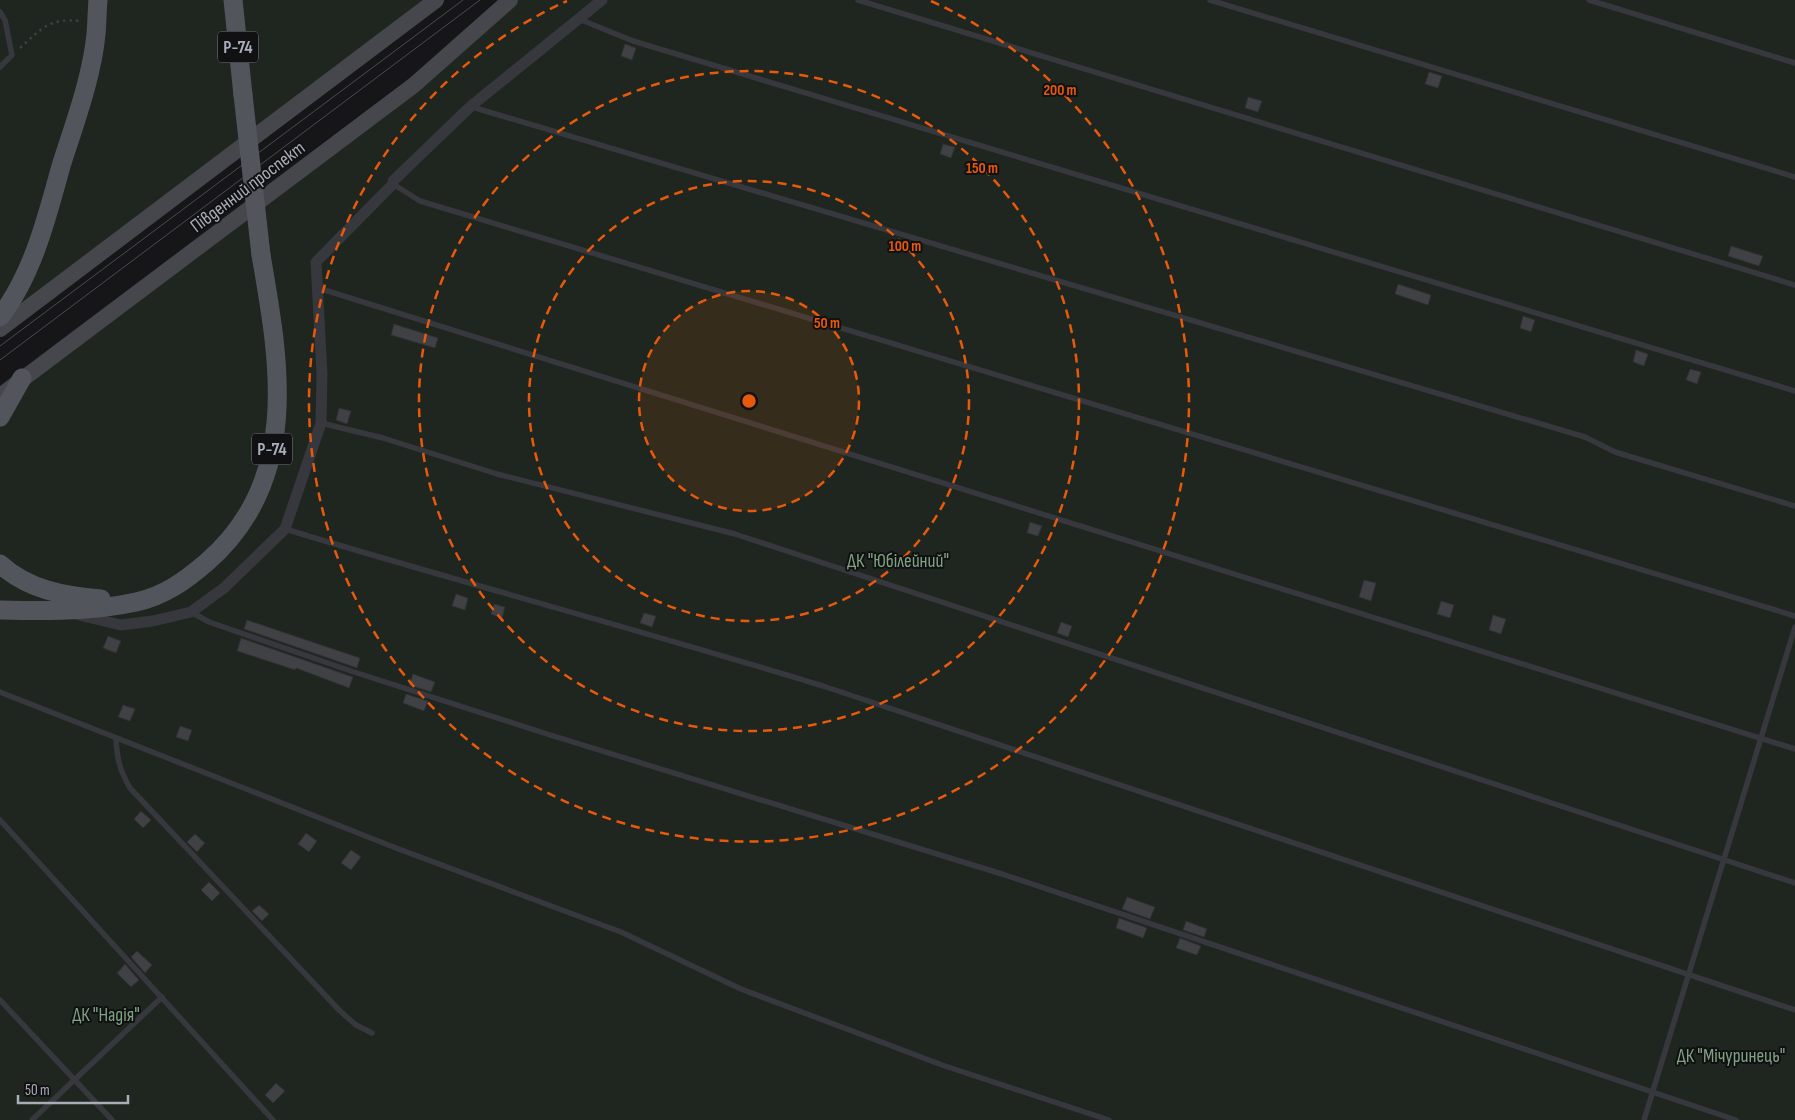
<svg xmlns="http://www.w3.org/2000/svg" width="1795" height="1120" viewBox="0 0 1795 1120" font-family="'Sofia Sans Condensed',sans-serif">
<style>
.green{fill:#1e261f}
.building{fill:#404145;stroke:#303034}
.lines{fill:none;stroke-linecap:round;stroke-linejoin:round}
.path{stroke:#3d3f44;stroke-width:2.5;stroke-dasharray:2.5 4;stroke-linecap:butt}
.lane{stroke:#37383d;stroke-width:5.5}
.street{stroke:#37383d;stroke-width:11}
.secondary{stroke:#45474d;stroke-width:16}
.primary{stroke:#53555c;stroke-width:19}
.tram{stroke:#4a4c52;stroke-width:1}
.primary-bridge{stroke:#53555c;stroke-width:19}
.ring{fill:none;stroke:#e8590c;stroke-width:2.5;stroke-dasharray:9 6}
.labels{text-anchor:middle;stroke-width:4;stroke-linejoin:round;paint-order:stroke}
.shield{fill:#111113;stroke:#7b7e86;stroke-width:1}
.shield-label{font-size:18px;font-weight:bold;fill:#a8adb8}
.street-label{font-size:19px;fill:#a8adb8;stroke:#111113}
.park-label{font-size:19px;fill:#7fa381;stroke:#111113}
.centre{fill:#e8590c;stroke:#111113;stroke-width:2.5}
.ring-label{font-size:15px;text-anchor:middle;font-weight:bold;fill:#e8590c;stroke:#111113;stroke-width:4;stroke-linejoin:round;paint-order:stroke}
</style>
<rect width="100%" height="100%" fill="#161618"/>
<g class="green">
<path d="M0 0H436L0 329Z"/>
<path d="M510 0H1795V1120H0V396L317 159Z"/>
</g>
<g class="building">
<path d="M625 44 636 48 632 60 621 56Z"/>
<path d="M1429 72 1442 76 1438 88 1425 84Z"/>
<path d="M1248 97 1262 101 1258 112 1245 108Z"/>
<path d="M943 144 955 147 951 158 940 154Z"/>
<path d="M1731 246 1763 256 1759 266 1728 256Z"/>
<path d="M1398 284 1431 295 1428 305 1395 294Z"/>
<path d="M1523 316 1535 320 1531 332 1520 328Z"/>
<path d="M394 324 438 338 435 348 391 335Z"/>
<path d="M1636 350 1648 354 1644 366 1633 362Z"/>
<path d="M1690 369 1701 372 1697 384 1686 380Z"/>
<path d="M339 408 351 411 347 424 336 420Z"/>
<path d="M1030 522 1042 526 1038 536 1027 533Z"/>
<path d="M1364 580 1376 583 1371 601 1359 597Z"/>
<path d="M456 594 468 598 465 610 452 606Z"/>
<path d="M1441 601 1454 605 1450 618 1437 614Z"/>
<path d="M494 604 505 607 502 618 491 614Z"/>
<path d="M644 613 656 616 652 627 640 623Z"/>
<path d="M1493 615 1506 619 1501 634 1489 630Z"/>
<path d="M247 620 360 658 357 668 244 629Z"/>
<path d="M1061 622 1072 626 1068 637 1057 633Z"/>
<path d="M108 636 121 641 116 653 103 648Z"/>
<path d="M241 638 353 677 349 688 296 668 295 670 237 651Z"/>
<path d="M413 674 435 682 431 692 409 685Z"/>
<path d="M406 694 428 701 424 711 403 703Z"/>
<path d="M123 705 135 709 130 721 118 717Z"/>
<path d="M180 726 192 730 188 741 176 737Z"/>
<path d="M141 811 151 820 143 828 134 819Z"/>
<path d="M306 833 317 841 309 852 298 844Z"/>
<path d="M195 834 205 843 197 852 187 842Z"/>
<path d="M351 850 361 857 351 870 341 863Z"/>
<path d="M209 882 220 893 212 901 201 890Z"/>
<path d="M1127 897 1155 907 1150 919 1122 909Z"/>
<path d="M259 905 269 914 262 921 252 911Z"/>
<path d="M1119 918 1147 928 1143 938 1116 928Z"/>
<path d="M1186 921 1207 929 1204 937 1183 930Z"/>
<path d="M1180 938 1201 946 1197 955 1176 948Z"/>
<path d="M137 951 152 965 145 973 131 957Z"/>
<path d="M125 964 139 980 131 987 117 973Z"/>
<path d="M276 1083 285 1091 273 1103 265 1095Z"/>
</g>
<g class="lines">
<path class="path" d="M20 48C42 28 49 18 80 21"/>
<g class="lane">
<path d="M858 0 1795 285"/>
<path d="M1210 0 1795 177"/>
<path d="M1589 0 1795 63"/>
<path d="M0 12 5 20 12 55 0 67"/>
<path d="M579 19 633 41 1795 391"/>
<path d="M472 107 1585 437 1615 452 1795 506"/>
<path d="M393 182V184L420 201 1795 616"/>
<path d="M318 288 1795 749"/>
<path d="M321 423 383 438 497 474 735 534 1795 883"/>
<path d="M285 529C463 583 644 631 823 686L1795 1010"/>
<path d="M191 612 209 622 351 671 547 734 1002 874 1736 1120"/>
<path d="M0 692 396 848 621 932 741 989 942 1065 1109 1120"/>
<path d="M116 739C117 759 120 771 130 788L340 1011 356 1025 372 1033"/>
<path d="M0 820 273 1120"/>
<path d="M0 1000 112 1120"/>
<path d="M32 1120 162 997"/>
<path d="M1644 1120 1795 627"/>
</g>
<g class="street">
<path d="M393 181 471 106 602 0"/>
<path d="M79 615 121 625 153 621 191 612 224 588 285 529 321 423 322 374 316 262 393 184"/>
</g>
<g class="secondary">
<path d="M0 329 436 0"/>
<path d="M0 396 414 85 510 0"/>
</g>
<g class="primary">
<path d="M233 0 243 95"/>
<path d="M0 317C33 274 47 217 61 166 74 125 92 77 96 34 97 23 97 11 98 0"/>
<path d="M0 417 22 378"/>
<path d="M0 564C29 590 64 596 101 599"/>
<path d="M0 610C45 611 91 612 136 602 164 596 185 581 207 562 301 480 280 364 261 255"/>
</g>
<g class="tram">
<path d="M0 346 463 0"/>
<path d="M0 360 480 0"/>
</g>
<path class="primary-bridge" d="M243 95 261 255"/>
</g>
<circle cx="749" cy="401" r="110" fill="#e8590c" fill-opacity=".12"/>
<g class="ring">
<circle cx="749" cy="401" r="110"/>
<circle cx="749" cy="401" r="220"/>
<circle cx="749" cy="401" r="330"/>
<path d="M931 1A440 440 0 1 1 567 1"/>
</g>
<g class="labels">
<g class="shield">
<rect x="218" y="31.5" width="40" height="31" rx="4"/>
<rect x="252" y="433.5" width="40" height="31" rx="4"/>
</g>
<g class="shield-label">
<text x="238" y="53">Р-74</text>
<text x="272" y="455">Р-74</text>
</g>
<g class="street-label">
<text transform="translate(247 186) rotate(-37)" y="7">Південний проспект</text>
</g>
<g class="park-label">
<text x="898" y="567">ДК "Юбілейний"</text>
<text x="106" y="1021">ДК "Надія"</text>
<text x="1731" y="1062">ДК "Мічуринець"</text>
</g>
</g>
<circle cx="749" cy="401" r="8" class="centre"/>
<g class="ring-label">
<text x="1060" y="95">200 m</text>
<text x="982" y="173">150 m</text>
<text x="905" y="251">100 m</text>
<text x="827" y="328">50 m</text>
</g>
<path d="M18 1095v8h110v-8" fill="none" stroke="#a8adb8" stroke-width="2.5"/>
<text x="25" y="1095" font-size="15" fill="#a8adb8" stroke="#111113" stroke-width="4" paint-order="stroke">50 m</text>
</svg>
